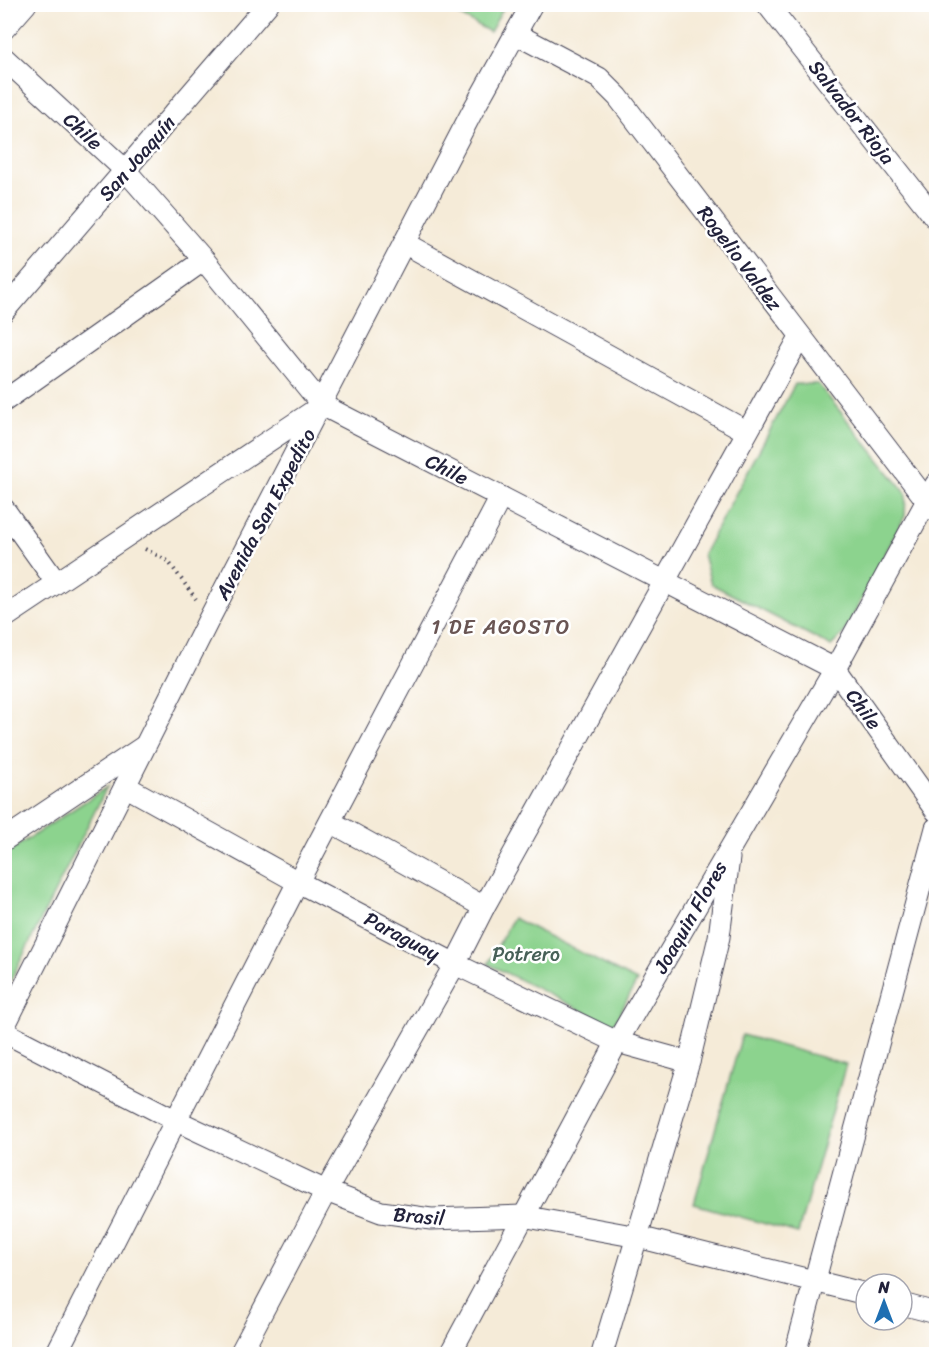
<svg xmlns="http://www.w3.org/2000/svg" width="941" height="1359" viewBox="0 0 941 1359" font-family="Sriracha,sans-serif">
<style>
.green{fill:#8cd38e;stroke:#577a64;stroke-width:1.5}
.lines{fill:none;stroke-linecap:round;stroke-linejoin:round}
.minor-casing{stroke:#424053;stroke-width:23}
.path{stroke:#424053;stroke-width:4;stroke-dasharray:1.5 4.5;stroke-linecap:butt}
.minor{stroke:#fff;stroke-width:21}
.labels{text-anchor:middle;stroke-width:5;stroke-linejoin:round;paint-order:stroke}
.street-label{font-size:20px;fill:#22223b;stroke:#fff}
.park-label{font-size:20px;fill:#476058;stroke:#fff}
.neighbourhood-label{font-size:21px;letter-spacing:1.5px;fill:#695553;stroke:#fff}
</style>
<rect width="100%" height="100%" fill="#fff"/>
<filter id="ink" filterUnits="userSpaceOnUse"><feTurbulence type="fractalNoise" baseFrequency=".0167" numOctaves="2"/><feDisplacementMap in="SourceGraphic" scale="12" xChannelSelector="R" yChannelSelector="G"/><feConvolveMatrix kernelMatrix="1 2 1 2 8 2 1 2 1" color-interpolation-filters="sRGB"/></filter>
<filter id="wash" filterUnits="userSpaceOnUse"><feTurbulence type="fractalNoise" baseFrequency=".008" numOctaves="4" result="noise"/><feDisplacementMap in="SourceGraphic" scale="24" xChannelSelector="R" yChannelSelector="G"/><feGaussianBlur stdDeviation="1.35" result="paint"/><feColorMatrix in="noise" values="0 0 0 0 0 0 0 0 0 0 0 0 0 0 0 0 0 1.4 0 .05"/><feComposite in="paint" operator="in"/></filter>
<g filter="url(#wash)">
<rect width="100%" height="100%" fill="#f5ebd8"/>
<g class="green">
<path d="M441 5H505L490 32Z"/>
<path d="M795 384H818L906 493 905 516 844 633 831 646 711 584 703 554Z"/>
<path d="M107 787 11 980H5V854Z"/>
<path d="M513 918 637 981 613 1026 488 964Z"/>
<path d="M742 1035 846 1064 798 1233 694 1204Z"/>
</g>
</g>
<g filter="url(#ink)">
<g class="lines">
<g class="minor-casing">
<g id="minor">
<path d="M767 4 936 219"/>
<path d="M4 29 26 4"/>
<path d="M516 34 599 78 618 97 934 510"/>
<path d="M4 58 126 171 204 260 322 405 835 669 936 811"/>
<path d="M406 244 746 431"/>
<path d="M4 311 268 4"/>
<path d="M4 401 204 260"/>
<path d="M4 509 56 582"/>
<path d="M4 618 321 406"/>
<path d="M125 786 298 882 455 964 617 1042 689 1062"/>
<path d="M331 822 484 907"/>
<path d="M4 840 143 747"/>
<path d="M4 1027 208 621 472 112 532 4"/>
<path d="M4 1032 175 1120 326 1191 381 1212 431 1219 522 1216 638 1237 866 1294"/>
<path d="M902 1304 936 1313"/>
<path d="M56 1354 298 882 501 497"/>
<path d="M240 1354 326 1191 455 964 484 907 800 337"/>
<path d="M450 1354 617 1042 835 669 936 484"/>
<path d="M602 1354 689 1062 719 937 729 858"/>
<path d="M795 1354 936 828"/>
</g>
</g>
<path class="path" d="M145 549 168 561 196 599"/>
<use href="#minor" class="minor"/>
</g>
</g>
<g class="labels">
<g class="street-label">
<text transform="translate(852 112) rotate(52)" y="7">Salvador Rioja</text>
<text transform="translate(83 131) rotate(43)" y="7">Chile</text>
<text transform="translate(137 158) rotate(-49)" y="7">San Joaquín</text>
<text transform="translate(740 258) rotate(53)" y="7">Rogelio Valdez</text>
<text transform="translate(447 469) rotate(27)" y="7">Chile</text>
<text transform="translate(265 514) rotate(-62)" y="7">Avenida San Expedito</text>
<text transform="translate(864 709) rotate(54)" y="7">Chile</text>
<text transform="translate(690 917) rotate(-60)" y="7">Joaquin Flores</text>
<text transform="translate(402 936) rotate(28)" y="7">Paraguay</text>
<text transform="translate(419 1216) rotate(5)" y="7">Brasil</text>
</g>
<g class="park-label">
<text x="526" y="961">Potrero</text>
</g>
<g class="neighbourhood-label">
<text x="501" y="634">1 DE AGOSTO</text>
</g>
</g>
<rect width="941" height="1359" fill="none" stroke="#fff" stroke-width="24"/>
<g transform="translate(884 1302)"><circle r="28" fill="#ffffff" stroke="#a7a7b1" stroke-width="1.5"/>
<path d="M0-4.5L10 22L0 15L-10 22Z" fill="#1f6fb2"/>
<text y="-9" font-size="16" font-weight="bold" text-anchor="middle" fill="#22223b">N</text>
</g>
</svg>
